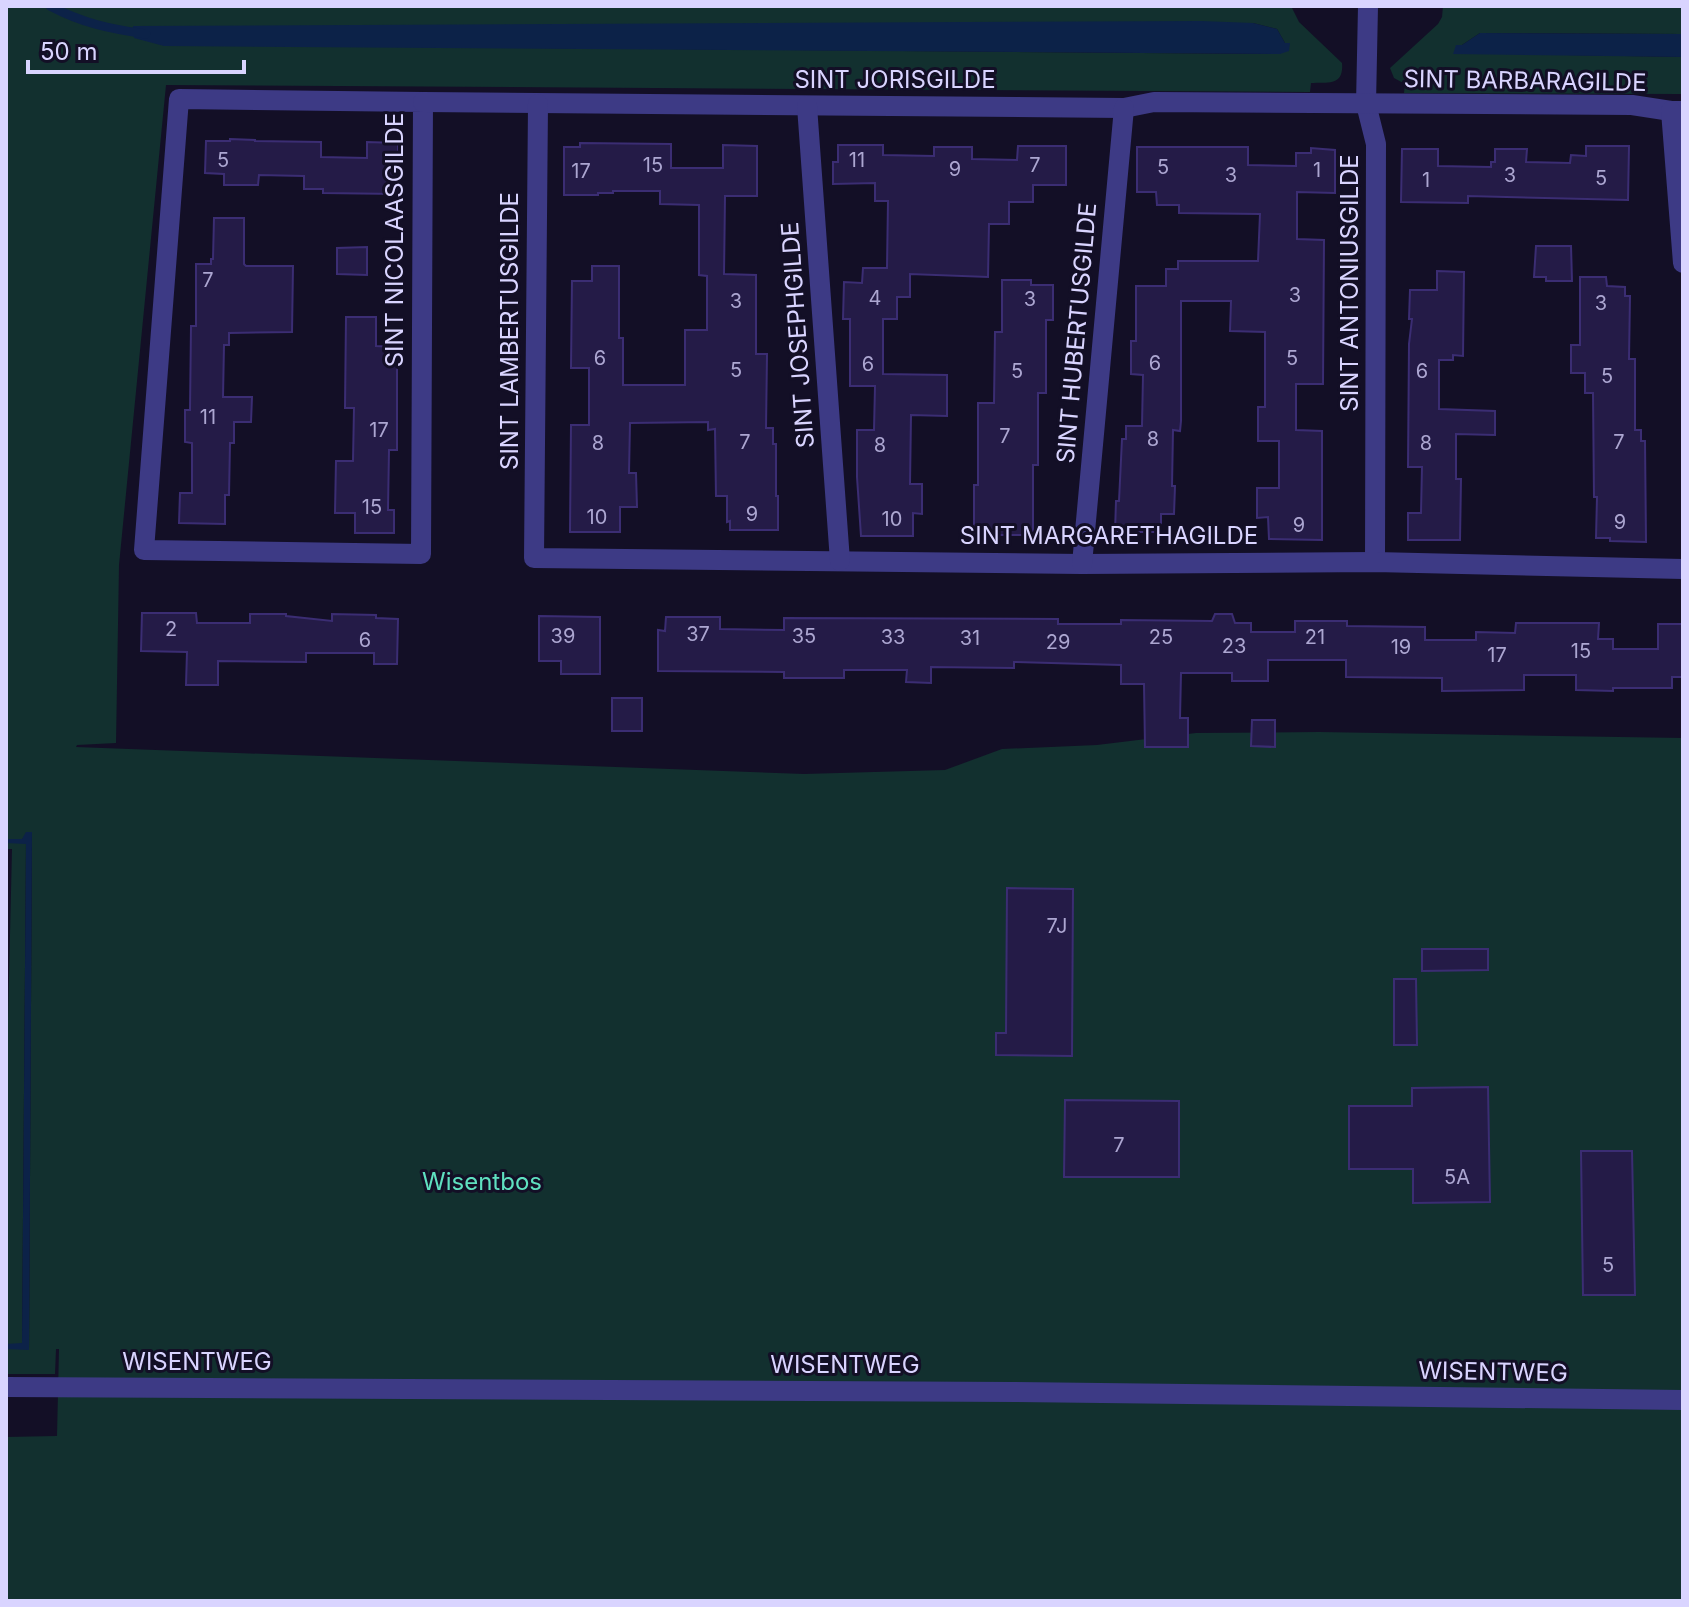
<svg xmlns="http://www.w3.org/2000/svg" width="1689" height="1607" viewBox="0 0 1689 1607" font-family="Inter,sans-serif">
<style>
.green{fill:#12302f;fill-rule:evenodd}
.water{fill:#0c2248}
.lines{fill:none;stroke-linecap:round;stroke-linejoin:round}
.stream{stroke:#0c2248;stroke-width:9}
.building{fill:#241b47;stroke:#3b2d73;stroke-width:2}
.minor{stroke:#3d3a85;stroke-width:20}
.labels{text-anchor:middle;stroke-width:6;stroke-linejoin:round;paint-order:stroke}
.number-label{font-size:20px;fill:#aca6d1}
.street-label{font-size:24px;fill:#d9d4ff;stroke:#130f26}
.park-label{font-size:24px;fill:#5fe0c0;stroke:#130f26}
</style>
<rect width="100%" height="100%" fill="#130f26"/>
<g class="green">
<path d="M6 6H1291L1299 22 1342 63C1344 86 1328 82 1311 83L1310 92 166 85 119 565 116 743 77 745 76 747 804 774 945 770 1002 749 1097 745 1196 733 1319 732 1683 738V1601H6V1437L57 1436 59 1349H56L55 1374H6V1349H29L32 832 22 839H6ZM1253 23 1277 29 1285 43H1289L1285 51 1279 54 157 45Z"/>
<path d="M1443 6H1683V34L1480 33 1462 45 1454 53 1683 57V94L1404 93 1405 84 1394 78 1390 68 1438 24 1442 17Z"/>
<path d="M6 843H26L22 1344H6V1107L12 849H6Z"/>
</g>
<g class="water">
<path d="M1201 21 1253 23 1277 29 1285 43H1290L1289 51 1280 54 164 46 134 38 133 26Z"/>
<path d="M1480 33 1683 34V57L1453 54 1456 45H1462Z"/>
<path d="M26 832H32L29 1350 6 1349V1344L22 1343 26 844 6 843V839H22Z"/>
</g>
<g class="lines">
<path class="stream" d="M50 6C82 23 110 29 146 34"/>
</g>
<g class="building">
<path d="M230 139 255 140V141L321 142V157L367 158V142L398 143V194L323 193V189H304V176L259 175 258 185H224V174L205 173 206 141H230Z"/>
<path d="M580 143 671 144V168H723V145L757 146V196H725L724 274 756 275V354H767L766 428H773V444H776V496H778V530H730V521L727 522V496H716L715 429 708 430V422L630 423 629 473H636L637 507H620V532H570L571 425H589V368H571L572 281H592V266H619V338H623V385H685V330H707V276L699 275V205L660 204V191H613V193H598V195H564V147H580Z"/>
<path d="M838 145H883V155L934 156V147H972V159L1017 160 1018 146H1066V185H1033V202H1009V224H989L988 277 910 274V297H897V319H883V374L947 375V416L911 415 910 484H922V514L913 513V536H861L857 477V430H874L875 386H850V319H843L844 282 862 283 863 268H887L888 201H875V183L833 184V162H838Z"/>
<path d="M1586 146H1629L1628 200 1468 196V203L1401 202 1402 149H1438V166L1491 167V162H1495V149H1527L1526 162 1570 163 1571 155 1586 156Z"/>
<path d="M1137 147H1248V165L1296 166V153H1311V148L1335 150V193L1297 192V239L1324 240 1323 384H1296V430L1322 431V540L1269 539 1268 517 1257 518V488H1279V441H1258V407H1265V332L1230 331 1231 301H1181V421L1180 431 1173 430 1172 486H1175L1174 514H1161V532H1115L1116 501H1119L1122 439H1126V426H1142L1143 375 1131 374V341H1136V286H1166V269H1178V261H1258L1260 214 1179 213V205H1157L1156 192H1137Z"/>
<path d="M214 218H244V264L246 266H293L292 332 229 333V345H224L223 397H252L251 422H234V443H230L229 495H225V524L179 523 180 493H192V443L185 442V410H190L191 326H196V264H211V259H213Z"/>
<path d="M1536 246H1571L1572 281H1546V277H1534Z"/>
<path d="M367 247V275L337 274V248Z"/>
<path d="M1437 271 1464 272 1463 356 1453 355V360H1439V409L1495 411V435L1456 434V479H1461L1460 540H1408V513H1421L1422 467H1408L1409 344 1412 319H1409L1410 290H1437Z"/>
<path d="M1580 277H1606L1607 286 1625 287V296H1630L1629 359H1635V430H1641V441H1645L1646 542 1610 541V538H1596L1597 497H1594L1593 393H1585V373H1571V345H1580Z"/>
<path d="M1002 280H1031V285H1053V320H1046V393H1038V465H1033V535H974V485H978V403H994L995 332H1002Z"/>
<path d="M346 317H376V346L397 347V450H389L388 510H394V533H355V513H335L336 461H353L354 408H345Z"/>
<path d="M142 613H196L197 623H250V614H286V616L332 621V614L376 615V618L398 619 397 664H374V653H306V662L218 661V685H186L187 652 141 651Z"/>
<path d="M1215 614H1232L1235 623H1251V632H1295V621H1347V626L1425 627V640H1476V632L1515 633 1516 623H1599L1598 639H1613V649H1658V624H1683V677H1672V688H1613V691L1576 690V675H1524V690L1442 691V678L1346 677V660H1268V681H1232V673H1181L1180 718H1188V747H1145L1144 684H1121V665L1014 662V668L931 667V683L906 682 907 670H844V678H784V672L658 671V630L665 631 666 617H720V629L784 630V618L1058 619V624H1121V620L1212 621Z"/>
<path d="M539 616 600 617V674H561V661H539Z"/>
<rect x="612" y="698" width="30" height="33"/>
<path d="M1252 720H1275V747L1251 746Z"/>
<path d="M1007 888 1073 889 1072 1056 996 1055V1033H1006Z"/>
<path d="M1422 949H1488V970L1422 971Z"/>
<path d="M1394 979H1416L1417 1045H1394Z"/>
<path d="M1488 1087 1490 1202 1413 1203V1169H1349V1106H1412V1088Z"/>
<path d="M1065 1100 1179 1101V1177H1064Z"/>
<path d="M1581 1151H1632L1635 1295H1583Z"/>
</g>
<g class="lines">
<g class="minor">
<path d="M1368 6 1366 104 1376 144 1375 562"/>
<path d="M179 99 423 102 421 554 144 550Z"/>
<path d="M423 102 1124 108 1154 102 1632 105 1671 111H1683"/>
<path d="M538 104 534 558 1082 564 1375 562 1683 569"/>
<path d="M807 106 840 561"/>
<path d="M1671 111 1683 263"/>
<path d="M1082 564 1124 108"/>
<path d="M6 1387 1013 1392 1683 1400"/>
</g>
</g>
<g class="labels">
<g class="number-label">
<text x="223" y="167">5</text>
<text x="857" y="167">11</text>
<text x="653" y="172">15</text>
<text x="1035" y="172">7</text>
<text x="1163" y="174">5</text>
<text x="955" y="176">9</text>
<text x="1317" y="177">1</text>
<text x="581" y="178">17</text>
<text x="1231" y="182">3</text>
<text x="1510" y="182">3</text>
<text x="1601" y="185">5</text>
<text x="1426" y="187">1</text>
<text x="208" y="287">7</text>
<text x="1295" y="302">3</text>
<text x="875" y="305">4</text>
<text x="1030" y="306">3</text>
<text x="736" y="308">3</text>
<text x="1601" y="310">3</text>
<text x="600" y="365">6</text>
<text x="1292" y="365">5</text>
<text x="1155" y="370">6</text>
<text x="868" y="371">6</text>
<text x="736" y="377">5</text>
<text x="1017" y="378">5</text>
<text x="1422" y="378">6</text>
<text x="1607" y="383">5</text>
<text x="208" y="424">11</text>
<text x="379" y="437">17</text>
<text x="1005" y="443">7</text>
<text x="1153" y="446">8</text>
<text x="745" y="449">7</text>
<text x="1619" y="449">7</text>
<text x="598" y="450">8</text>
<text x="1426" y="450">8</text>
<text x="880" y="452">8</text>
<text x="372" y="514">15</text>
<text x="752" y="521">9</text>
<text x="597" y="524">10</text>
<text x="892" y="526">10</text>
<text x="1620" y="529">9</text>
<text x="1299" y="532">9</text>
<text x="171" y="636">2</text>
<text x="698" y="641">37</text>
<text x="563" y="643">39</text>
<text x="804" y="643">35</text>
<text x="893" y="644">33</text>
<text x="1161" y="644">25</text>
<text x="1315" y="644">21</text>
<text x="970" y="645">31</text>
<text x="365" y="647">6</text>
<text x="1058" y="649">29</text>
<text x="1234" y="653">23</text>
<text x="1401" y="654">19</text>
<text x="1581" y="658">15</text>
<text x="1497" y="662">17</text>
<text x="1057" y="933">7J</text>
<text x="1119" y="1152">7</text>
<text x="1457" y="1184">5A</text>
<text x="1608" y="1272">5</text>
</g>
<g class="street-label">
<text x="895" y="88">SINT JORISGILDE</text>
<text transform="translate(1525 81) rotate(1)" y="8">SINT BARBARAGILDE</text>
<text transform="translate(395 240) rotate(-90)" y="8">SINT NICOLAASGILDE</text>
<text transform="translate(1350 283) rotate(-90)" y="8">SINT ANTONIUSGILDE</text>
<text transform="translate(510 331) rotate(-90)" y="8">SINT LAMBERTUSGILDE</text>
<text transform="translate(1077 333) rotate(-85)" y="8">SINT HUBERTUSGILDE</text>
<text transform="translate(798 335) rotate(-94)" y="8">SINT JOSEPHGILDE</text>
<text x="1109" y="544">SINT MARGARETHAGILDE</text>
<text x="197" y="1370">WISENTWEG</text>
<text x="845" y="1373">WISENTWEG</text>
<text transform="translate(1493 1372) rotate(1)" y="8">WISENTWEG</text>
</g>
<g class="park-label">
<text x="482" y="1190">Wisentbos</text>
</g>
</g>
<rect width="1689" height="1607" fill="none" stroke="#d9d4ff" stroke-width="16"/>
<path d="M28 60v12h216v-12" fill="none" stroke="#d9d4ff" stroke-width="4"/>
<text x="40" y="60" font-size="24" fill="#d9d4ff" stroke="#130f26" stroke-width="6" paint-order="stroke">50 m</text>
</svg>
